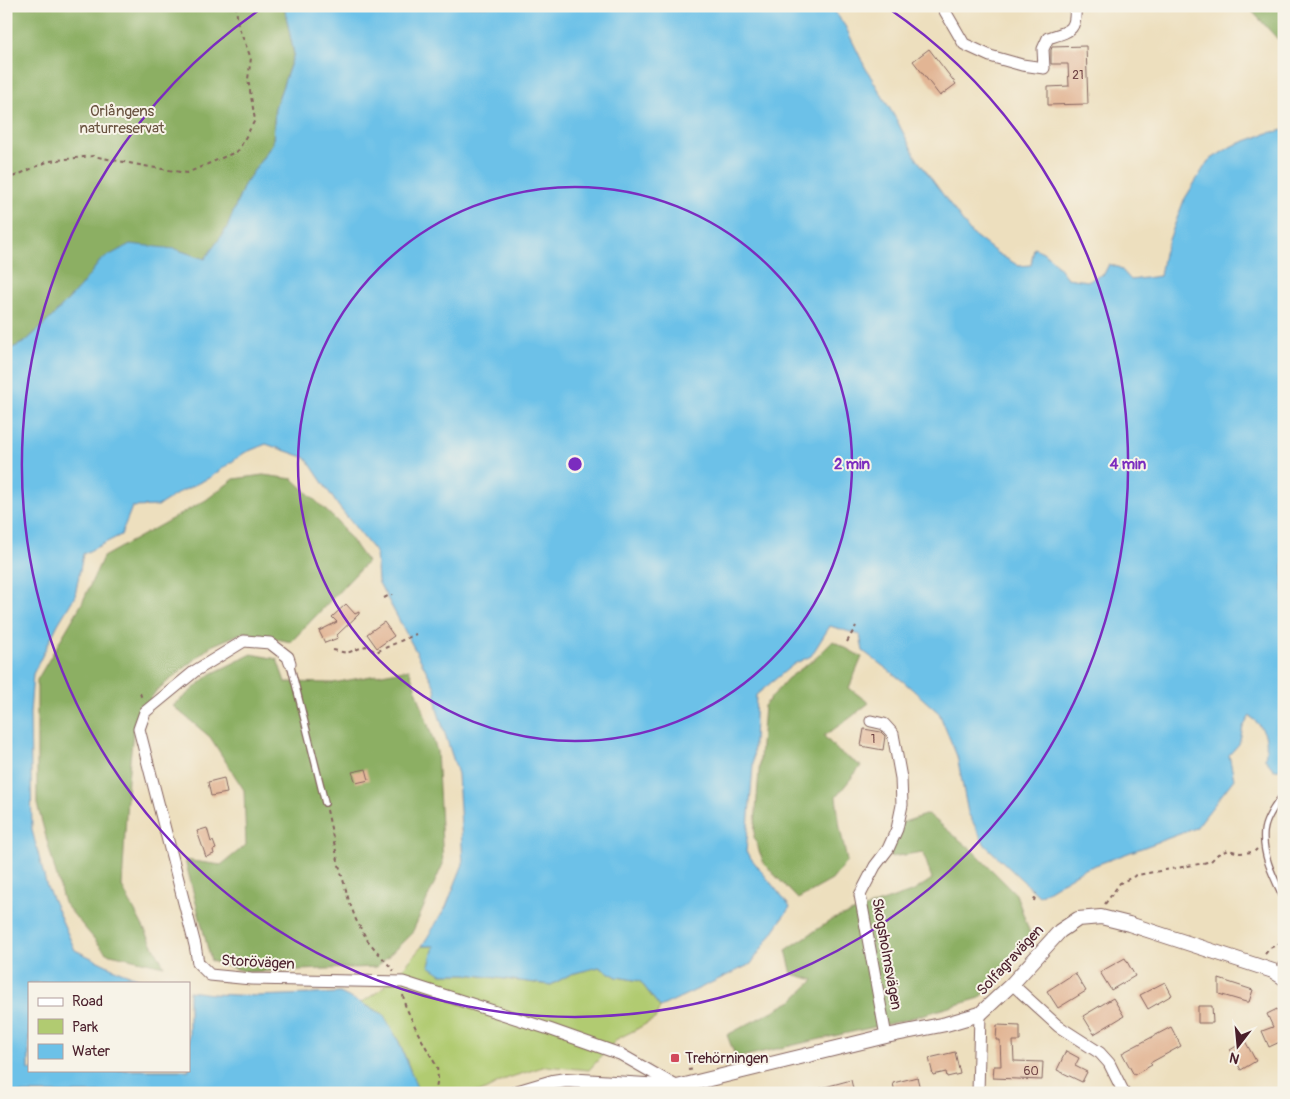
<svg xmlns="http://www.w3.org/2000/svg" width="1290" height="1099" viewBox="0 0 1290 1099" font-family="Pangolin,sans-serif">
<style>
.green{fill:#b1cb71;stroke:#7e754e}
.forest{fill:#8caf63;stroke:#6b6747}
.water{fill:#6cc1e8;stroke:#5b708a}
.building{fill:#e2b594}
.lines{fill:none;stroke-linecap:round;stroke-linejoin:round}
.service-casing{stroke:#83625e;stroke-width:8}
.minor-casing{stroke:#83625e;stroke-width:13}
.tertiary-casing{stroke:#83625e;stroke-width:16}
.path{stroke:#83625e;stroke-width:2;stroke-dasharray:4 4;stroke-linecap:butt}
.service{stroke:#fff;stroke-width:5.5}
.minor{stroke:#fff;stroke-width:11}
.tertiary{stroke:#fff;stroke-width:14}
.ring{fill:none;stroke:#7b2cbf;stroke-width:2.5}
.poi-dot{fill:#d1495b;stroke:#f7f3e8;stroke-width:2}
.labels{text-anchor:middle;stroke-width:4;stroke-linejoin:round;paint-order:stroke}
.number-label{font-size:12px;fill:#704445}
.park-label{font-size:15px;fill:#695340;stroke:#f7f3e8}
.street-label{font-size:15px;fill:#4a1f2b;stroke:#f7f3e8}
.poi-label{font-size:15px;fill:#4a1f2b;stroke:#f7f3e8;text-anchor:start}
.centre{fill:#7b2cbf;stroke:#f7f3e8;stroke-width:2.5}
.ring-label{font-size:15px;text-anchor:middle;font-weight:bold;fill:#7b2cbf;stroke:#f7f3e8;stroke-width:4;stroke-linejoin:round;paint-order:stroke}
</style>
<rect width="100%" height="100%" fill="#f7f3e8"/>
<filter id="ink" filterUnits="userSpaceOnUse"><feTurbulence type="fractalNoise" baseFrequency=".02" numOctaves="2"/><feDisplacementMap in="SourceGraphic" scale="10" xChannelSelector="R" yChannelSelector="G"/><feConvolveMatrix kernelMatrix="1 2 1 2 8 2 1 2 1" color-interpolation-filters="sRGB"/></filter>
<filter id="wash" filterUnits="userSpaceOnUse"><feTurbulence type="fractalNoise" baseFrequency=".0096" numOctaves="4" result="noise"/><feDisplacementMap in="SourceGraphic" scale="20" xChannelSelector="R" yChannelSelector="G"/><feGaussianBlur stdDeviation="1.12" result="paint"/><feColorMatrix in="noise" values="0 0 0 0 0 0 0 0 0 0 0 0 0 0 0 0 0 1.4 0 .05"/><feComposite in="paint" operator="in"/></filter>
<g filter="url(#wash)">
<rect width="100%" height="100%" fill="#eddfbe"/>
<path class="green" d="M422 946H434L441 974H466L551 985 571 974 599 967 617 977 640 981 660 1007 656 1018 637 1029 617 1039 589 1070 546 1066 508 1078 481 1092 433 1093 416 1088 409 1067 399 1042 383 1014 361 1003 379 991 401 971Z"/>
<g class="forest">
<path d="M6 6H284L294 54 275 108 273 143 244 185 227 228 205 259 175 249 101 260 80 287 52 317 25 342 6 351Z"/>
<path d="M1252 6H1284V46L1251 10Z"/>
<path d="M263 475 293 479 338 522 367 562 291 642 244 632 211 646 156 691 134 722 128 779 122 887 164 966 106 953 64 903 37 804V680L82 603 103 557 206 500 234 479Z"/>
<path d="M833 641 862 657 849 688 869 703 850 718 824 736 839 752 861 766 836 797 840 828 847 861 832 880 798 899 764 864 754 837 764 706 787 679 817 657Z"/>
<path d="M252 654 277 659 285 682 333 683 409 669 437 751 443 864 412 933 377 967 247 972 211 961 185 860 221 865 246 845 244 790 210 737 173 706 211 674Z"/>
<path d="M928 814 972 850 1016 894 1032 939 980 998 901 1021 736 1058 727 1035 792 1001 814 980 792 974 786 950 833 919 914 891 932 879 923 852 890 857 901 823Z"/>
</g>
<path class="water" d="M284 6H831L845 26 865 67 896 119 917 159 971 233 997 253 1019 266 1031 265 1034 248 1043 252 1054 261 1067 278 1087 281 1104 274 1109 264 1120 268 1131 280 1160 276 1164 253 1184 200 1208 161 1232 146 1268 133 1284 130 1283 768 1274 770 1265 759C1268 737 1267 731 1250 716L1243 727 1239 744 1229 755 1234 779 1196 828 1082 870 1039 896 985 845 968 813 957 756 939 713 904 682 863 651 860 635 830 626 811 656 794 664 756 695 753 766 746 852 790 907 751 964 660 1007 640 981 617 977 599 967 571 974 551 985 466 974H441L429 966 434 946H422L446 907 463 864 458 774 437 709 435 687 378 581 376 553 339 507 306 458 266 444 244 453 211 477 180 492 158 506 132 507 121 535 83 554 75 596 58 624 33 674 30 713 32 830 47 887 75 950 121 972 152 983H29V1070H189V991L212 994 258 996 340 993 361 1003 383 1014 399 1042 419 1093H6V351L25 342 52 317 80 287 101 260 130 244 175 249 205 259 227 228 244 185 273 143 275 108 294 54Z"/>
<g id="blocks">
<g class="building">
<path d="M1086 46 1088 104 1048 105V87L1069 86 1068 64H1051V50L1052 47Z"/>
<path d="M929 49 956 84 940 96 913 61Z"/>
<path d="M346 604 355 614 359 612V614L337 635 338 638 325 643 319 631 337 622 332 617Z"/>
<path d="M384 622 394 636 377 648 367 634Z"/>
<path d="M864 729 881 732 885 736 883 750 861 746Z"/>
<path d="M366 769 369 780 356 783 352 772Z"/>
<path d="M224 778 227 793 211 796 208 782Z"/>
<path d="M207 828 211 842 213 841 216 849 213 850 214 854 206 857 197 831Z"/>
<path d="M1125 958 1135 976 1111 990 1100 972Z"/>
<path d="M1075 973 1086 991 1058 1008 1047 991Z"/>
<path d="M1219 979 1253 990 1249 1002H1246L1219 994Z"/>
<path d="M1165 982 1172 995 1148 1009 1140 995Z"/>
<path d="M1113 998 1124 1016 1094 1034 1083 1016Z"/>
<path d="M1198 1006H1212L1213 1023H1198Z"/>
<path d="M1277 1009 1284 1025V1040L1269 1047 1262 1031 1273 1027 1267 1014Z"/>
<path d="M997 1025 1020 1026V1041H1013L1014 1061 1043 1062 1042 1080 993 1078 994 1066H1001L1000 1040H996Z"/>
<path d="M1171 1027 1181 1046 1150 1063 1152 1065 1134 1075 1122 1053Z"/>
<path d="M1245 1041 1256 1061 1241 1070 1230 1050Z"/>
<path d="M1066 1051 1079 1058 1075 1066 1087 1072 1082 1082 1057 1070Z"/>
<path d="M955 1052 960 1074 947 1077 946 1072 933 1075 929 1058Z"/>
<path d="M917 1077 921 1093H895L893 1083Z"/>
<path d="M851 1080 854 1093H815L814 1090Z"/>
</g>
</g>
</g>
<g filter="url(#ink)">
<use href="#blocks" fill-opacity="0" stroke="#83625e" stroke-width="1"/>
<g class="lines">
<g class="service-casing">
<g id="service">
<path d="M290 663 325 803"/>
<path d="M1284 794C1276 804 1265 819 1264 832 1262 856 1274 878 1284 899"/>
<path d="M1279 975 1281 968 1284 961"/>
</g>
</g>
<g class="minor-casing">
<g id="minor">
<path d="M942 6 964 44 990 56 1022 65 1044 68 1043 49 1048 38C1070 31 1077 31 1075 6"/>
<path d="M290 663 288 657 270 643 244 641 195 671 145 712 139 729 195 945 198 963 210 975 251 979 403 982 549 1029 620 1054 676 1086"/>
<path d="M871 721 884 724 893 734 901 778 902 805 897 829 888 849 875 866 860 895 886 1036"/>
<path d="M1012 984 1058 1026 1100 1053 1109 1063 1124 1093"/>
<path d="M978 1093 980 1014"/>
</g>
</g>
<g class="tertiary-casing">
<path id="tertiary" d="M516 1093 553 1082 566 1080 677 1087 886 1036 946 1024 980 1014 1012 984 1060 931 1078 919 1101 917 1129 924 1255 965 1273 971 1284 978"/>
</g>
<g class="path">
<path d="M1280 6 1284 10"/>
<path d="M6 180 49 161 93 156 150 167 187 173 238 151 255 120 248 79 251 58 238 26 236 6"/>
<path d="M384 598 392 594"/>
<path d="M847 642 856 626"/>
<path d="M333 650 347 653 366 646 376 652 416 634"/>
<path d="M140 693 142 699"/>
<path d="M327 810 339 865 349 901 356 920 368 941 394 971"/>
<path d="M1034 901 1036 893"/>
<path d="M1105 904 1120 883 1137 875 1199 864 1211 861 1218 854 1228 850 1240 853 1254 852 1257 849"/>
<path d="M1265 954 1270 948 1284 941"/>
<path d="M403 995 405 1005 418 1033 437 1067 438 1079 435 1093"/>
<path d="M688 1070 695 1069"/>
</g>
<use href="#service" class="service"/>
<use href="#minor" class="minor"/>
<use href="#tertiary" class="tertiary"/>
</g>
</g>
<g class="ring">
<circle cx="575" cy="464" r="277"/>
<path d="M888 8A553 553 0 1 1 262 8"/>
</g>
<rect class="poi-dot" x="670" y="1053" width="10" height="10" rx="2.5"/>
<g class="labels">
<g class="number-label">
<text x="1078" y="79">21</text>
<text x="873" y="743">1</text>
<text x="1031" y="1075">60</text>
</g>
<g class="park-label">
<text x="122" y="116">Orlångens<tspan x="122" dy="17">naturreservat</tspan></text>
</g>
<g class="street-label">
<text transform="translate(887 954) rotate(80)" y="5">Skogsholmsvägen</text>
<text transform="translate(1010 960) rotate(-47)" y="5">Solfagravägen</text>
<text transform="translate(258 962) rotate(3)" y="5">Storövägen</text>
</g>
<g class="poi-label">
<text x="685" y="1063">Trehörningen</text>
</g>
</g>
<circle cx="575" cy="464" r="8" class="centre"/>
<g class="ring-label">
<text x="852" y="469">2 min</text>
<text x="1128" y="469">4 min</text>
</g>
<rect width="1290" height="1099" fill="none" stroke="#f7f3e8" stroke-width="25"/>
<rect x="28" y="982" width="162" height="90" fill="#f7f3e8" stroke="#b29e9c"/>
<rect x="38" y="998" width="25" height="8" fill="#ffffff" stroke="#b29e9c"/>
<text x="72" y="1006" font-size="15" fill="#4a1f2b">Road</text>
<rect x="38" y="1019" width="25" height="15" fill="#b1cb71" stroke="#b29e9c"/>
<text x="72" y="1032" font-size="15" fill="#4a1f2b">Park</text>
<rect x="38" y="1044" width="25" height="15" fill="#6cc1e8" stroke="#b29e9c"/>
<text x="72" y="1056" font-size="15" fill="#4a1f2b">Water</text>
<g transform="translate(1238 1046) rotate(196)" stroke="#f7f3e8" stroke-width="4" paint-order="stroke">
<path d="M0-4L9 19L0 12L-9 19Z" fill="#4a1f2b"/>
<text y="-8" font-size="14" font-weight="bold" text-anchor="middle" fill="#4a1f2b">N</text>
</g>
</svg>
